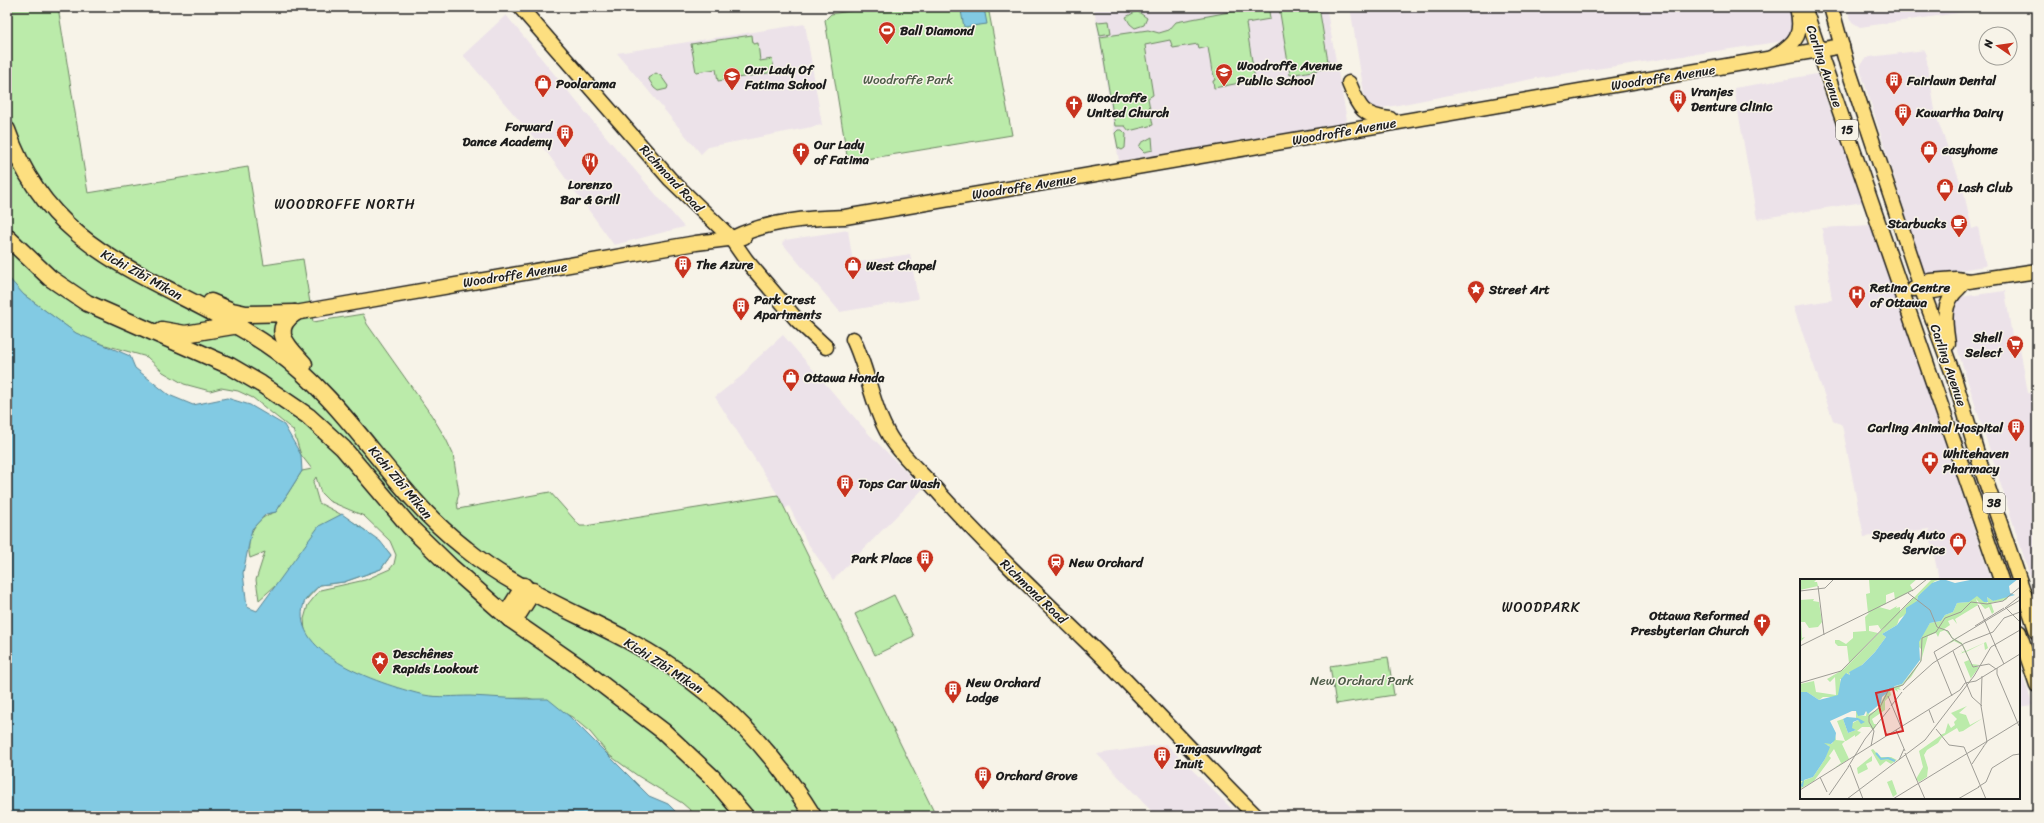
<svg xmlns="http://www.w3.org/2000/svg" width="2044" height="823" viewBox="0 0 2044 823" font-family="Sriracha,sans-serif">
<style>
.built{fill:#ece2e9}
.green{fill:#bbebaa;stroke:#6c8463}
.water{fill:#82cae3;stroke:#598493}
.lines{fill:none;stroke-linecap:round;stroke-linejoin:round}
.major-casing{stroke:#1c1c1c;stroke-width:17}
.highway-casing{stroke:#1c1c1c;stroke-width:19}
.major{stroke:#fddf80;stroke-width:14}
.highway{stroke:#fddf80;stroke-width:16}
.labels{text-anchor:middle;stroke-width:3;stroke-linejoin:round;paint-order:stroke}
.shield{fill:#f7f3e8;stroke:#5e5c59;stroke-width:1}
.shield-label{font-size:12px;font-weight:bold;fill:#1c1c1c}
.poi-label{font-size:13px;font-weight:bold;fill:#1c1c1c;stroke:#f7f3e8;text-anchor:start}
.street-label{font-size:13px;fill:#1c1c1c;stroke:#f7f3e8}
.park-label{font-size:13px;fill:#4c5a47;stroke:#f7f3e8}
.neighbourhood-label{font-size:14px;letter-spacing:1px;fill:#1c1c1c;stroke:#f7f3e8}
.inset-river{fill:none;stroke:#82cae3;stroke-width:2}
.inset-road{fill:none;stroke:#9f9d96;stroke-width:1}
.view{fill:#d62828;fill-opacity:0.15;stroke:#d62828;stroke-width:2}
.inset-edge{fill:none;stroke:#1c1c1c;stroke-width:2}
</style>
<rect width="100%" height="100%" fill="#f7f3e8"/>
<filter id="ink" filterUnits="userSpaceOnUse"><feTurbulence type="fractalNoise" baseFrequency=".025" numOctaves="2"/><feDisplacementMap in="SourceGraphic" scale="8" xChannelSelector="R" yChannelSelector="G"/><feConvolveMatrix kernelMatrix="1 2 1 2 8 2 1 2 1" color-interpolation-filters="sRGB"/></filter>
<g filter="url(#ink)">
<g class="built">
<path d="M1094 7H1326L1347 120 1343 123 1119 161Z"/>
<path d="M1350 7H1792L1793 32 1784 41 1542 77 1367 111Z"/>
<path d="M1846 7H2000L1860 27 1852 22Z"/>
<path d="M506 15 590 118 684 227 614 245 548 154 463 55Z"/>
<path d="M805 24 822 125 708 147 701 154 617 53Z"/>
<path d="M1925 50 1936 116 1963 189 1972 229 1978 227 1986 266 1925 275 1861 72V65L1864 59 1870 57Z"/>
<path d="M1817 74 1863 202 1757 219 1734 88Z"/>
<path d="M1871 225 1893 289 1991 580H1939L1929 529 1864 537 1842 425 1833 420 1793 306 1832 300 1822 228Z"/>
<path d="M848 230 853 263 910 254 918 299 840 312 782 243 785 240Z"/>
<path d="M2005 291 2014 349 2020 348 2028 393 2037 392V598L1958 351 1953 324 1952 311 1954 302 1960 297Z"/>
<path d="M783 335 868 433 923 489 833 580 807 542 789 506 785 509 778 495 715 397 744 374 751 364Z"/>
<path d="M2019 665 2033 705 2019 707Z"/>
<path d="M1166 744 1239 816H1156L1097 754Z"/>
</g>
<g class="green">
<path d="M7 7H58L88 193 248 167 264 265 303 259 313 322 363 314 367 324 432 416 446 439 453 454 459 493 457 501 458 509 550 492 580 526H585L778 495 936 816H697L682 803 638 776 609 755 590 732 572 717 545 703 528 698 447 700 366 686 314 646 305 632 304 619 308 605 320 590 365 580 390 569 394 564 396 555 390 541 364 516 329 501 321 493 316 477 313 482 319 503C346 516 372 532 391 555L381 569 344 582 320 585 304 602 275 586 259 600 256 580 265 552 250 558C245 537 255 517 276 512L302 471 312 469 301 455 293 430 253 398 238 391 221 388 210 391 184 384 163 372 147 357 102 344 77 334 24 295 7 279Z"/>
<path d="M875 7H988L1012 135 848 162 825 20 831 14Z"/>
<path d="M1256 7H1262L1269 11 1270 19 1246 23 1255 80 1214 88 1213 81 1215 80 1213 72H1212L1208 47 1199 49 1198 44 1173 48 1170 40 1145 45 1153 95 1148 98 1153 125 1129 131 1125 126H1115L1100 37 1148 30 1159 33 1169 30 1176 22Z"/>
<path d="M1279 7H1319L1329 68 1290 75Z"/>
<path d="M1137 11 1147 18 1144 25 1135 28 1130 24 1126 17Z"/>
<path d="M1109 21 1111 33 1100 35 1097 22Z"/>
<path d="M752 35 753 44 758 43 760 61 772 59 775 72 718 81 716 69 696 72 691 44Z"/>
<path d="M656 73 661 76 668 86 667 89 658 91 654 88 648 78Z"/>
<path d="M1118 130H1122L1126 134 1125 148 1122 150 1118 148 1115 133Z"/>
<path d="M1152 137 1153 150 1144 152 1139 147 1141 143Z"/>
<path d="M894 595 914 636 875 655 855 614Z"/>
<path d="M1388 657 1394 695 1336 704 1330 666Z"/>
</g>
<g class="water">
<path d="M984 8 987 24 964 27 961 11Z"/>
<path d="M7 276 24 295 76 333 130 356 135 368 169 395 193 405 227 398 250 405 284 425 301 455 302 471 276 512 266 514 252 529 243 573 247 607 257 611 319 526 342 514 380 541 391 555 381 569 344 582 320 585C316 589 306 597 304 603 287 656 387 686 424 695 438 698 455 696 470 696 496 697 522 700 548 699L569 716 649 796 668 804 680 816H7Z"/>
</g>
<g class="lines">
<g class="major-casing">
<g id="major">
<path d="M520 7 670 179 730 237 746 260 797 320 826 347"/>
<path d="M1804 7 2001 580"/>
<path d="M1831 7 1847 65 1921 287 1953 374 1983 473 2037 632"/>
<path d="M1775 56C1798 42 1803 33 1797 7"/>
<path d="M1349 83C1359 107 1361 116 1390 119"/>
<path d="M735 237C768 221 809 218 845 217L1842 46"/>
<path d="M1921 287 1934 291 1961 286"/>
<path d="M1914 289 1921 287 1930 281 1956 279 1969 281 2037 271"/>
<path d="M295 313 696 243 744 237"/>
<path d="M853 339C868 370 872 407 890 437 903 458 924 475 940 494 986 545 1036 593 1086 641 1144 697 1198 759 1256 816"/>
<path d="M1948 344C1945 323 1941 303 1959 288"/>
<path d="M2019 632 2037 685"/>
</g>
</g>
<g class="highway-casing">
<g id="highway">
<path d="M7 130C54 266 173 277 276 351 332 392 369 450 415 501 431 519 448 535 466 549 513 588 573 611 627 640 705 681 767 741 813 816"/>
<path d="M7 237 50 278 87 303 230 366 261 384 308 416 343 448 410 527 451 567 510 619 578 666 663 731 712 777 745 816"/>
<path d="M211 302 232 311 246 314 295 313"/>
<path d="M295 313C269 331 289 347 304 364"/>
<path d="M162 330 185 334 239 325"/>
<path d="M524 586 509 610 510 619 517 616 533 591"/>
</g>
</g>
<use href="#major" class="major"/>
<use href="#highway" class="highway"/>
</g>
</g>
<defs>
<g id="stadium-pin" transform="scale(0.9)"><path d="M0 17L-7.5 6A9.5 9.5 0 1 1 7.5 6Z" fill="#c8321e" stroke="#f7f3e8"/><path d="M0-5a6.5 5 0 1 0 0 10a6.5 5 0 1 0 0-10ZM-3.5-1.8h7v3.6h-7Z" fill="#fff"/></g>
<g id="school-pin" transform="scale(0.9)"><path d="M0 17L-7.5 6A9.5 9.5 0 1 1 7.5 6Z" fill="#c8321e" stroke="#f7f3e8"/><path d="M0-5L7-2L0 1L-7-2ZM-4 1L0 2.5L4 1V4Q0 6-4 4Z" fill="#fff"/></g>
<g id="building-pin" transform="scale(0.9)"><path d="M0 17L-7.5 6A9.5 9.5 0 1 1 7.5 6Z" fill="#c8321e" stroke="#f7f3e8"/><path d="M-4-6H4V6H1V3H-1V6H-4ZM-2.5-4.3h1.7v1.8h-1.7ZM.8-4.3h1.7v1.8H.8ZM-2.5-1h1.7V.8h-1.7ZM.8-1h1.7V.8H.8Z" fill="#fff"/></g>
<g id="shop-pin" transform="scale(0.9)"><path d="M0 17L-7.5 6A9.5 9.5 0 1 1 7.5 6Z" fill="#c8321e" stroke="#f7f3e8"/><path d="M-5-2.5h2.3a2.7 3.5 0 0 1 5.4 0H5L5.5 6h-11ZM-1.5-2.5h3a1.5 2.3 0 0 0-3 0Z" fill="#fff"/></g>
<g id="church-pin" transform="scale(0.9)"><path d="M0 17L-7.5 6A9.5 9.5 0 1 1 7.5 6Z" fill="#c8321e" stroke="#f7f3e8"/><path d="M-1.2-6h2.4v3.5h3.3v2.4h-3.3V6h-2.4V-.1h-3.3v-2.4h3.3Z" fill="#fff"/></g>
<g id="restaurant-pin" transform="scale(0.9)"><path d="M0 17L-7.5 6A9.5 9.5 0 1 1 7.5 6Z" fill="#c8321e" stroke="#f7f3e8"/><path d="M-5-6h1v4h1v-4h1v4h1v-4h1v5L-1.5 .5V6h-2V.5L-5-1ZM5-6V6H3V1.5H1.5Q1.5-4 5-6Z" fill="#fff"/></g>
<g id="cafe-pin" transform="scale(0.9)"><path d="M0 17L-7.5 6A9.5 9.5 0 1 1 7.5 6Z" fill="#c8321e" stroke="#f7f3e8"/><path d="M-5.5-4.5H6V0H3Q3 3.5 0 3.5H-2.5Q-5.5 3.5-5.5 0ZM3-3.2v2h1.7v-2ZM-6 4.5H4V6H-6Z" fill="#fff"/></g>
<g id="sight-pin" transform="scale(0.9)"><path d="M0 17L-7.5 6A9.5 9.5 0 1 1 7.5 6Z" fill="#c8321e" stroke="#f7f3e8"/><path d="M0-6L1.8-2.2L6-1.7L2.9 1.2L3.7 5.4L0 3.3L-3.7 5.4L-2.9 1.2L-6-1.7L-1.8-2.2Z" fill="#fff"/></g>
<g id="hospital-pin" transform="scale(0.9)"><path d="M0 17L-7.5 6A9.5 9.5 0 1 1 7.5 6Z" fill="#c8321e" stroke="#f7f3e8"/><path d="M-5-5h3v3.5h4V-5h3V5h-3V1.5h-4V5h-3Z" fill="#fff"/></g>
<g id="supermarket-pin" transform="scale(0.9)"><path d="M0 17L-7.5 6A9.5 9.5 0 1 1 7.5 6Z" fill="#c8321e" stroke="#f7f3e8"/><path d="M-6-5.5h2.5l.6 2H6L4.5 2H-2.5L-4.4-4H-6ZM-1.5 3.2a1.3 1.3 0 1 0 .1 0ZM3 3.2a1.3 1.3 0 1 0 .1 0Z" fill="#fff"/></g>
<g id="pharmacy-pin" transform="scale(0.9)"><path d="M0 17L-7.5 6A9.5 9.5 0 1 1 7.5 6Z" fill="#c8321e" stroke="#f7f3e8"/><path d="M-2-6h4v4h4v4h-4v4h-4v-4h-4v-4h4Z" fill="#fff"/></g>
<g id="station-pin" transform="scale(0.9)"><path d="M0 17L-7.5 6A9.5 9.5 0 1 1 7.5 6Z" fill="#c8321e" stroke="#f7f3e8"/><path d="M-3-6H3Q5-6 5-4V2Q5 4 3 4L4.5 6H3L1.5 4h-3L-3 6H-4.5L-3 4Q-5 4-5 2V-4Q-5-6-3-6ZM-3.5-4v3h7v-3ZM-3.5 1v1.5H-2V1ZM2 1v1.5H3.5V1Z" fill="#fff"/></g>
</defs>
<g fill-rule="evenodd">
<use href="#stadium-pin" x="887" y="30"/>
<use href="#school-pin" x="1224" y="72"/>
<use href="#school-pin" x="732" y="76"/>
<use href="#building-pin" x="1894" y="80"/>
<use href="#shop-pin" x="543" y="83"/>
<use href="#building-pin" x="1678" y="98"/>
<use href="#church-pin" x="1074" y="104"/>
<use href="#building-pin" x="1903" y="112"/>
<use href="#building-pin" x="565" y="133"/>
<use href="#shop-pin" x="1929" y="149"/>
<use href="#church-pin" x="801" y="151"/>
<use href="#restaurant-pin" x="590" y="161"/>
<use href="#shop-pin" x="1945" y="187"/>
<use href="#cafe-pin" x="1959" y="223"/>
<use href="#building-pin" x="683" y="264"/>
<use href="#shop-pin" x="853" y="265"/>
<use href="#sight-pin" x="1476" y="289"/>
<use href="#hospital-pin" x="1857" y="294"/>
<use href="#building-pin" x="741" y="306"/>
<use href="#supermarket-pin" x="2015" y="344"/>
<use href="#shop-pin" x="791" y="377"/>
<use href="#building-pin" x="2016" y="427"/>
<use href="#pharmacy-pin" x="1930" y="460"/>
<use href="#building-pin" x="845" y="483"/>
<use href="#shop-pin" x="1958" y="541"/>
<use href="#building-pin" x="925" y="558"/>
<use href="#station-pin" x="1056" y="562"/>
<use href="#church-pin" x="1762" y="622"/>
<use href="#sight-pin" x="380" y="660"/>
<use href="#building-pin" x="953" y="689"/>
<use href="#building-pin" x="1162" y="755"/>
<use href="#building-pin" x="983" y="775"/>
</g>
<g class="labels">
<g class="shield">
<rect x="1836" y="120" width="22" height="20" rx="3"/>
<rect x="1983" y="493" width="22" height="20" rx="3"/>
</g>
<g class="shield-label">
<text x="1847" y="134">15</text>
<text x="1994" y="507">38</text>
</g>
<g class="poi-label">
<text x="900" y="35">Ball Diamond</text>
<text x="1237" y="70">Woodroffe Avenue<tspan x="1237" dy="15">Public School</tspan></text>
<text x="745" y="74">Our Lady Of<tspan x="745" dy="15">Fatima School</tspan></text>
<text x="1907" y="85">Fairlawn Dental</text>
<text x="556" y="88">Poolarama</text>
<text x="1691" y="96">Vranjes<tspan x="1691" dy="15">Denture Clinic</tspan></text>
<text x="1087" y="102">Woodroffe<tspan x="1087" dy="15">United Church</tspan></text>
<text x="1916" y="117">Kawartha Dairy</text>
<text x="552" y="131" text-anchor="end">Forward<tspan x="552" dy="15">Dance Academy</tspan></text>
<text x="814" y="149">Our Lady<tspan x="814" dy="15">of Fatima</tspan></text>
<text x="1942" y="154">easyhome</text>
<text x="590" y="189" text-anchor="middle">Lorenzo<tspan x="590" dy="15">Bar &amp; Grill</tspan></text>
<text x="1958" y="192">Lash Club</text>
<text x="1946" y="228" text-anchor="end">Starbucks</text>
<text x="696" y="269">The Azure</text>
<text x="866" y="270">West Chapel</text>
<text x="1870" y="292">Retina Centre<tspan x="1870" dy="15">of Ottawa</tspan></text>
<text x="1489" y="294">Street Art</text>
<text x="754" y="304">Park Crest<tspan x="754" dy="15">Apartments</tspan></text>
<text x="2002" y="342" text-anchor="end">Shell<tspan x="2002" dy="15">Select</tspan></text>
<text x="804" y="382">Ottawa Honda</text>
<text x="2003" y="432" text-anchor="end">Carling Animal Hospital</text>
<text x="1943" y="458">Whitehaven<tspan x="1943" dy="15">Pharmacy</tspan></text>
<text x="858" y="488">Tops Car Wash</text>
<text x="1945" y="539" text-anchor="end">Speedy Auto<tspan x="1945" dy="15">Service</tspan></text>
<text x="912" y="563" text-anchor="end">Park Place</text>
<text x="1069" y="567">New Orchard</text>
<text x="1749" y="620" text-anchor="end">Ottawa Reformed<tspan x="1749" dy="15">Presbyterian Church</tspan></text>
<text x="393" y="658">Deschênes<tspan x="393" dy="15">Rapids Lookout</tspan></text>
<text x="966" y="687">New Orchard<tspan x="966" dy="15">Lodge</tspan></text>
<text x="1175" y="753">Tungasuvvingat<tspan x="1175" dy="15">Inuit</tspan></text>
<text x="996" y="780">Orchard Grove</text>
</g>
<g class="street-label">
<text transform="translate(1825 66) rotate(71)" y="5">Carling Avenue</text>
<text transform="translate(1663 77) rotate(-9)" y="5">Woodroffe Avenue</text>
<text transform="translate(1344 131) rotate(-10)" y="5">Woodroffe Avenue</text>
<text transform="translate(672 178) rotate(47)" y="5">Richmond Road</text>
<text transform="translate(1024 186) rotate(-9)" y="5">Woodroffe Avenue</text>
<text transform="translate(142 274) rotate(29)" y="5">Kichi Zībī Mīkan</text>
<text transform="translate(515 274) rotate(-9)" y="5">Woodroffe Avenue</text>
<text transform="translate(1949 365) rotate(71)" y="5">Carling Avenue</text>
<text transform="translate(401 482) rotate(50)" y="5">Kichi Zībī Mīkan</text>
<text transform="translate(1034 591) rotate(44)" y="5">Richmond Road</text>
<text transform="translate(664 665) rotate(33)" y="5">Kichi Zībī Mīkan</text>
</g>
<g class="park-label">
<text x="908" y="84">Woodroffe Park</text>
<text x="1362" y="685">New Orchard Park</text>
</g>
<g class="neighbourhood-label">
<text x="345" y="209">WOODROFFE NORTH</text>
<text x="1541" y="612">WOODPARK</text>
</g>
</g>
<g transform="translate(1800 579)">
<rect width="220" height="220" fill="#f7f3e8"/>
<path d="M0 0H17L14 3H17L18 7 0 11ZM69 0H117L110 6 113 11 95 21 94 13 86 16V25L79 28 90 31 97 27 96 29 100 28V33L131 1 143 0 135 2 118 17 117 24 106 29V35L99 40 97 46 82 55 86 58 75 73 59 89 49 93 50 97 47 94 42 99 44 100H40L42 109 38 118H23L19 121 7 113H0V105L14 102 16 113 36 116 35 98 30 103 27 100 44 90 85 48 81 51 78 46 69 47V52L78 54 49 84 47 67H38L35 64V61H39L46 65 53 59V53L66 52 65 38 70 33 68 34 66 15 70 14ZM211 15 206 21 191 24 194 33 192 35 189 28 185 30 176 20 178 26 155 40 157 45 153 40 148 42 150 46 144 50 149 53 154 61V60L162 56 155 60 162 64 166 72 186 63 188 69 185 71 184 64 166 73 171 85 180 86 173 88H179L167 105 171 100 164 83 169 81 165 73 155 77 162 74 161 70 162 73 165 72 162 66 154 62 149 65 153 60 145 51 140 53 138 58 136 54 128 57 121 82 111 98 99 109 101 111 97 110 98 113 94 110 90 112 91 116 85 122V131L72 140 74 145H76L75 149 73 151 70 148H62L57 152 61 153 58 156 55 158V156L46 162H45L37 142 43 140 48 154 56 151 52 150 51 145 58 141 61 143 58 139H56V132L59 136 66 137 67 132 69 135 77 131 88 110 102 105 120 83 122 71 118 67 120 59 130 44 141 42 145 36 153 33 157 24 168 23 177 16 188 24 187 18 193 22ZM14 20 13 22 19 23 22 43 18 48 9 49 5 43H1L2 59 5 58 0 63V21ZM167 127 159 134 166 136 170 146 183 139 163 152 159 153 157 149 142 158 140 156 145 154 148 144 151 149 155 146 154 143 157 140 151 134ZM35 156 36 161 45 162 42 165 49 180 33 190 41 184 34 170 29 177 31 179 14 202 0 210V203L13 198 25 180 29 167 21 164 26 162 32 165ZM140 157 142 158 138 164 127 171 124 176 128 189 127 198 119 203 116 200 123 188 119 172ZM73 170 80 178H91L97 181 91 185 86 182 80 187 71 171ZM72 177V182L66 185 68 190 58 195 57 189ZM92 201 97 215 93 218 87 203Z" fill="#bbebaa"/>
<path d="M143 0 155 4 175 0H218L209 7 210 14 215 16 193 22 187 18 188 23H184L177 17 169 23 157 24 153 33 145 36 141 42 130 44 119 63 120 81 102 105 95 107 82 118 81 124 68 135 66 132 64 136 58 137 56 132H52L30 142 36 154 35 161 31 165 24 164 30 168 25 180 13 198 4 201 3 208 0 207 3 202H0V113H7L19 121 38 116 41 100 46 94 50 96 49 93 62 86 75 73 86 58 82 55 97 46 106 34V29L117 22 118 17 132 4ZM47 138 58 139 65 143 61 145 58 141 53 143 52 149 56 151 48 154 43 140Z" fill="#82cae3"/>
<path class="inset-river" d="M76 174 81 180 88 179 95 182"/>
<path class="inset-road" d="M18 7 24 56M0 12 25 9 34 0M112 12 127 0M108 14 130 31 137 48 148 52 152 59 162 65 173 88 189 85 196 90M178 26 196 68M205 28 220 43M205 29 220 17M175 47 204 29M195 66 204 85M0 67 113 11M153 72 172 118 182 127M197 89V95L219 147M182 97 181 127 187 163 183 168M0 104 41 92 114 18M103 111 133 84 165 64 193 53 204 39 220 33M88 117 101 148M152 117 134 73 220 21M91 127 102 113M129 131 134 144M136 150 149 166 164 168 186 220M96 151 105 172M71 167 74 152 69 143V137L80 128 89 110 103 106 121 82 122 59 136 53 145 39 161 33 171 23 187 25 203 22 220 8M105 174 125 220M99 181 104 170M172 185 184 167M50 186 63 220M48 188 65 160 90 129M20 198 27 213M178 208 186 203 192 189 213 176 220 175M0 211 160 111 165 104 176 102 220 75M29 216 49 187M47 220 125 161 174 97 191 68 220 51M93 220 220 142M158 220 179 208"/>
<path class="view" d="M93 110 103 152 86 156 76 114Z"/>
<rect width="220" height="220" class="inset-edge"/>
</g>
<rect width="2044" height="823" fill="none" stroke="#f7f3e8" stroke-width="24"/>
<rect x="12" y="12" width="2020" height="799" fill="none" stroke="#1c1c1c" stroke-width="1.5" filter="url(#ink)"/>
<g transform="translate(1998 46) rotate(283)"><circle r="19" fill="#f7f3e8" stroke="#9f9d96"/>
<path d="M0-3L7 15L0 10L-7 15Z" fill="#c8321e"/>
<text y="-6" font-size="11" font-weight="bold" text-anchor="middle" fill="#1c1c1c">N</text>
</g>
</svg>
